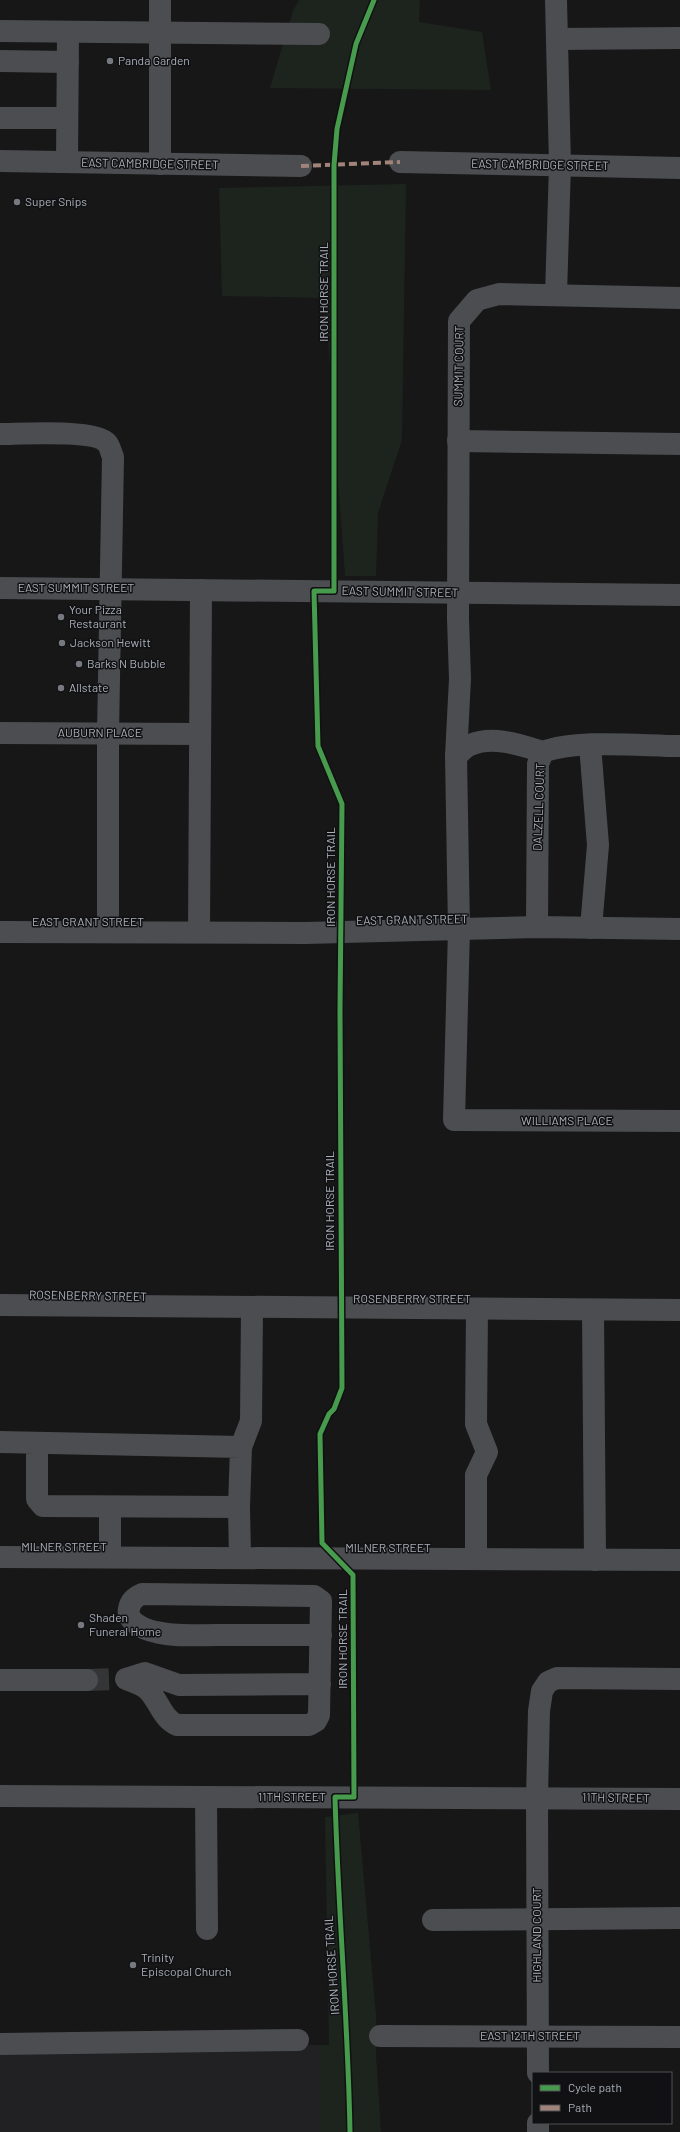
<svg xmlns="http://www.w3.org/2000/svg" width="680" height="2132" viewBox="0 0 680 2132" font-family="Barlow,sans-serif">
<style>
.built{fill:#212123}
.green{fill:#1d241e}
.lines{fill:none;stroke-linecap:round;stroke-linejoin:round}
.minor-tunnel{stroke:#343537;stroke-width:22;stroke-dasharray:22 11;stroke-linecap:butt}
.minor{stroke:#4b4d50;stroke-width:22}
.quiet{stroke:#a18479;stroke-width:4;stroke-dasharray:8 4;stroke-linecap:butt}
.cycleway-casing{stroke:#111113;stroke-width:8}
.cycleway{stroke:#469c4c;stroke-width:5}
.poi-dot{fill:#767980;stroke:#111113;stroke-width:1.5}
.labels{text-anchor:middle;stroke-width:3;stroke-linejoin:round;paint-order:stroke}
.poi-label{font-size:12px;fill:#a9aeb8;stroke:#111113;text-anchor:start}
.street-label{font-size:12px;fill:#a9aeb8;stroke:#111113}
</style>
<rect width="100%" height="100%" fill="#171717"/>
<path class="built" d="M0 2044 320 2045V2132H0Z"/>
<g class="green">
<path d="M299 0H420L419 22 482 32 491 90 270 88 293 11Z"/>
<path d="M406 184 402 440 378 513 376 576H345L325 298 222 296 219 188Z"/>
<path d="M358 1813 376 2015V2055L381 2132H320V2045H329L325 1817Z"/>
</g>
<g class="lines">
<path class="minor-tunnel" d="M87 1680 114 1679"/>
<g class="minor">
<path d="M0 31 319 34"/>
<path d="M557 39 680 38"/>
<path d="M0 61 68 62"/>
<path d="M0 118H67"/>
<path d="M0 161 301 166"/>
<path d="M67 162 68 32"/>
<path d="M400 162 680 168"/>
<path d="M160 164V0"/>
<path d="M556 295 560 165 556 0"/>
<path d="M680 298 499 294 477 300 459 321 458 619 460 679 456 756 459 929 454 1120 680 1121"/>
<path d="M0 434C20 434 95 429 107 443 110 446 111 453 113 457L108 734V932"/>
<path d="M458 441 680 444"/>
<path d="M0 588 680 595"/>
<path d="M0 733 200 734"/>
<path d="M590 745 598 845 591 928"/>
<path d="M456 756C460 753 465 747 470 745 494 735 520 745 543 752"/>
<path d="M537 927 538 764 543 752C577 739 642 746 680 746"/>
<path d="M0 932 305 933 537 927 680 929"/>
<path d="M199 932 201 590"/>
<path d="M0 1305 680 1310"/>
<path d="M593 1310 595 1560"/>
<path d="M0 1442 241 1447 239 1507 43 1506 37 1499V1443"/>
<path d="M241 1447 251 1421 252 1308"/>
<path d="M110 1507V1557"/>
<path d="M239 1507 240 1558"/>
<path d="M0 1557 680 1560"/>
<path d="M476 1559V1475L487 1452 476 1424 477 1309"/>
<path d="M0 1680H87"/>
<path d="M320 1684 179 1685 145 1673 126 1679C133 1682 144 1685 149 1691 160 1703 162 1718 177 1725H309L316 1721 319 1715 321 1601 314 1596 142 1594C135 1597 130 1601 129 1609 126 1622 145 1630 156 1632 175 1637 197 1635 217 1635 251 1635 286 1635 321 1635"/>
<path d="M0 1796 680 1799"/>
<path d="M206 1797 207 1929"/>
<path d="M433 1920 680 1918"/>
<path d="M380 2036 680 2037"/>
<path d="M0 2044 298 2040"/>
<path d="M538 2073 537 1797 539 1711 542 1691 548 1682 557 1678 680 1679"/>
<path d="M538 2123V2132"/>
</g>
<path class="quiet" d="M301 166 400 162"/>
<g class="cycleway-casing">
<path id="cycleway" d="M350 2132C348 2020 338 1909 335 1797H354L353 1575 322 1543 320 1434 329 1414 334 1409 342 1388 340 1010 342 804 318 746 314 591H334V165L337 129 356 44 374 0"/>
</g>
<use href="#cycleway" class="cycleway"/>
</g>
<g class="poi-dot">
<circle cx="110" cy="61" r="4"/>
<circle cx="17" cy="202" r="4"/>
<circle cx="61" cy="617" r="4"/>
<circle cx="62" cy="643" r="4"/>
<circle cx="79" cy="664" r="4"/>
<circle cx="61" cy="688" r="4"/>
<circle cx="81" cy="1625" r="4"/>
<circle cx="133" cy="1965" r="4"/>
</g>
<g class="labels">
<g class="poi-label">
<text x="118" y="65">Panda Garden</text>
<text x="25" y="206">Super Snips</text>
<text x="69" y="614">Your Pizza<tspan x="69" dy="14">Restaurant</tspan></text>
<text x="70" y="647">Jackson Hewitt</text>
<text x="87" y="668">Barks N Bubble</text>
<text x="69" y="692">Allstate</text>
<text x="89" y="1622">Shaden<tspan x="89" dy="14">Funeral Home</tspan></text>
<text x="141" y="1962">Trinity<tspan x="141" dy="14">Episcopal Church</tspan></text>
</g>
<g class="street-label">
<text transform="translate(150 164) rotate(1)" y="4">EAST CAMBRIDGE STREET</text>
<text transform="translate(540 165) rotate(1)" y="4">EAST CAMBRIDGE STREET</text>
<text transform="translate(324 292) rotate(-90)" y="4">IRON HORSE TRAIL</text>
<text transform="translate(459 366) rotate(-89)" y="4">SUMMIT COURT</text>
<text x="76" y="592">EAST SUMMIT STREET</text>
<text transform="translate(400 592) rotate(1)" y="4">EAST SUMMIT STREET</text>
<text x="100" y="737">AUBURN PLACE</text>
<text transform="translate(539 807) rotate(-88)" y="4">DALZELL COURT</text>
<text transform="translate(331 877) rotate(-90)" y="4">IRON HORSE TRAIL</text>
<text transform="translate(412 920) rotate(-1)" y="4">EAST GRANT STREET</text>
<text x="88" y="926">EAST GRANT STREET</text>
<text x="567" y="1125">WILLIAMS PLACE</text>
<text transform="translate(330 1201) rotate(-90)" y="4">IRON HORSE TRAIL</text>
<text transform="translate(88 1296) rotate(1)" y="4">ROSENBERRY STREET</text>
<text x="412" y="1303">ROSENBERRY STREET</text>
<text x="64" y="1551">MILNER STREET</text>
<text x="388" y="1552">MILNER STREET</text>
<text transform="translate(343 1639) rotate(-90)" y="4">IRON HORSE TRAIL</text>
<text x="292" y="1801">11TH STREET</text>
<text transform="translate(616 1798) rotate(1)" y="4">11TH STREET</text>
<text transform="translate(537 1935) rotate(-90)" y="4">HIGHLAND COURT</text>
<text transform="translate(332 1965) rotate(-94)" y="4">IRON HORSE TRAIL</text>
<text x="530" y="2040">EAST 12TH STREET</text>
</g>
</g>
<rect x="532" y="2072" width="140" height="52" fill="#111113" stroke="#4e5055"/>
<rect x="540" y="2085" width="20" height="6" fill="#469c4c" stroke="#4e5055"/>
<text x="568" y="2092" font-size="12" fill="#a9aeb8">Cycle path</text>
<rect x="540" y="2105" width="20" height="6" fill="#a18479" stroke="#4e5055"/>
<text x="568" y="2112" font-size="12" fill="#a9aeb8">Path</text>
</svg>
